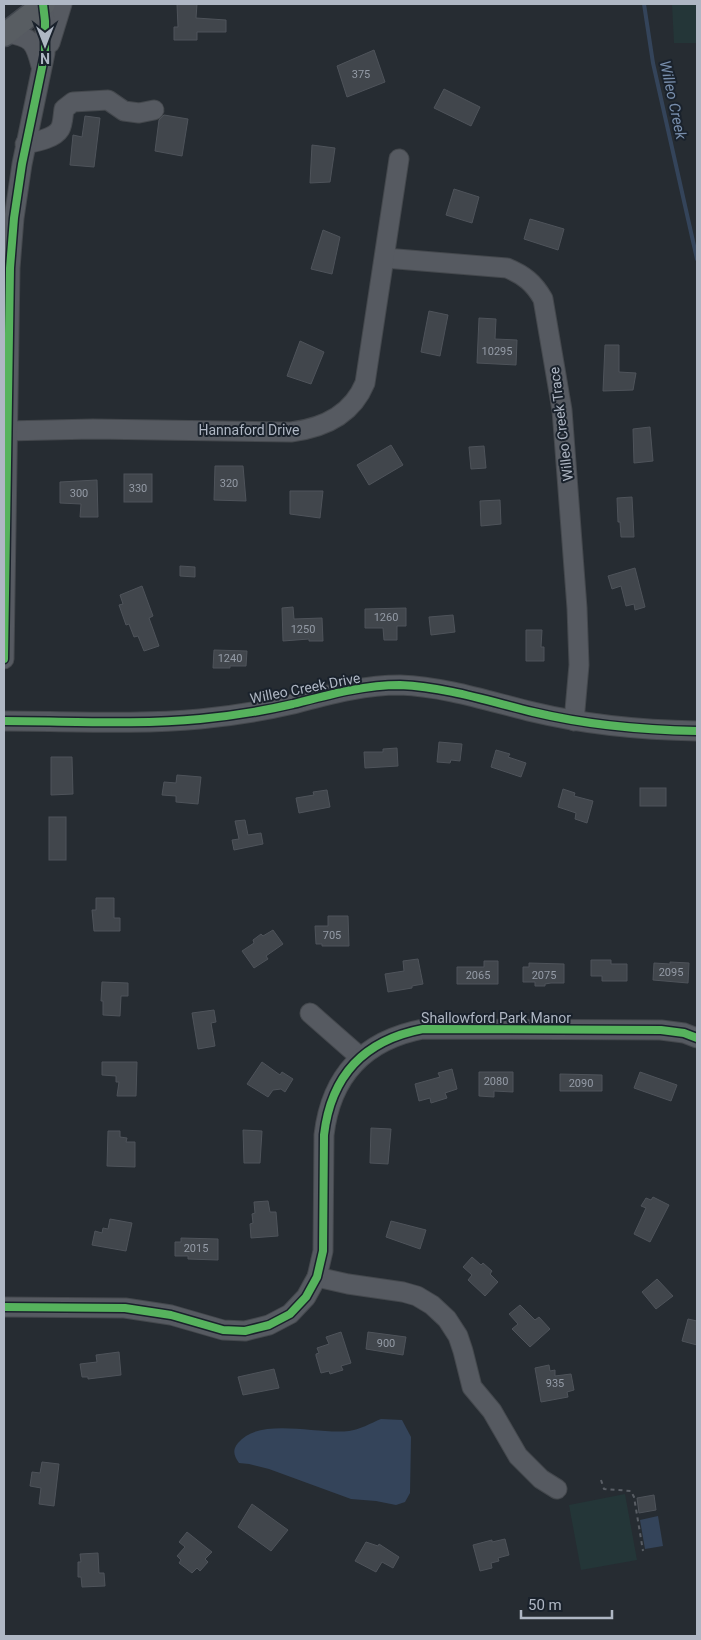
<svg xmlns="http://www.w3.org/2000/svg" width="701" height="1640" viewBox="0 0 701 1640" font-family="Roboto,sans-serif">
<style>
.green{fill:#243638}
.water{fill:#34445a}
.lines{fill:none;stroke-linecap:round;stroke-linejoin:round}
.stream{stroke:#34445a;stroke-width:4}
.building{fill:#41464c;stroke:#4e535a}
.minor-casing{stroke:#44484d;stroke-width:21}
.major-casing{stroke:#43484f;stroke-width:25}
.path{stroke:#595e65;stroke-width:2;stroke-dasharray:4 4;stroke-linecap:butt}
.minor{stroke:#565a61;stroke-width:19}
.major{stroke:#585d62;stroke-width:22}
.cycleway-casing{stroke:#1a222c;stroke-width:11}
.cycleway{stroke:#56b35d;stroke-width:8}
.labels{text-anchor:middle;stroke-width:4;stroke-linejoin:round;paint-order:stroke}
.number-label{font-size:11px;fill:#949ba6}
.street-label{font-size:14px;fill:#afb7c4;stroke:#1a222c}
.water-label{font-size:15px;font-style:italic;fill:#788eac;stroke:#1a222c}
</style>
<rect width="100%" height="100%" fill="#262c32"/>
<g class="green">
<path d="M672 4H697V43H674Z"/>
<path d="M625 1494 637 1560 581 1570 569 1505Z"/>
</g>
<g class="water">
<path d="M381 1419 402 1420 411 1437 410 1493 405 1502 396 1505 376 1501 351 1499 269 1469 249 1464 239 1463C234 1456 232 1450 238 1443 260 1416 318 1435 349 1431 359 1430 371 1423 381 1419Z"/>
<path d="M658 1516 663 1546 645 1549 640 1520Z"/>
</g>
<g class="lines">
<path class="stream" d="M644 4 653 63 697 259"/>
</g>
<g class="building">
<path d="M177 4H197L196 18 226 20V32H197V40H174V27H178Z"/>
<path d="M374 50 385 82 347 97 337 66Z"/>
<path d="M444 89 480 107 471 126 434 108Z"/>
<path d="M164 115 188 119 182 156 155 151 159 120Z"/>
<path d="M85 116 100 118 94 167 70 165 73 135 82 137Z"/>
<path d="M312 145 335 148 330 182 310 183Z"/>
<path d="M454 189 479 197 472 223 446 215Z"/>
<path d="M530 219 564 229 558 250 524 239Z"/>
<path d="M323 230 340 237 332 274 311 269Z"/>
<path d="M429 311 448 315 440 356 421 352Z"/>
<path d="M479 318 496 319 495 339 517 340 516 365 477 363Z"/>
<path d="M300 341 324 352 311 384 287 376Z"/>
<path d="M605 345H619V372L636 373 633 390 603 391Z"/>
<path d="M650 427 653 461 634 463 633 429Z"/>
<path d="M391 445 403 465 369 485 357 465Z"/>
<path d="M484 446 486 468 471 469 469 447Z"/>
<path d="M215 466H243L246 501 214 500Z"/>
<rect x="124" y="474" width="28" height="28"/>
<path d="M97 480 98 517H80L81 504 60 503V482Z"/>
<path d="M290 491H323L320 518 290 514Z"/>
<path d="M632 497 634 537H621L620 522H618L617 498Z"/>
<path d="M500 500 501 524 481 526 480 501Z"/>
<path d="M180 566 195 567V577L180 576Z"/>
<path d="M635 568 645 607 635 610 634 604 626 606 621 586 612 589 608 576Z"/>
<path d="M142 586 153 616 149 618 159 646 144 651 138 636 134 637 129 624 126 625 119 605 123 604 120 595Z"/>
<path d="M293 607 294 619 322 618 323 641H309V639L283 641 282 608Z"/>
<path d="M406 608V626H397V640H384L383 628H365V609Z"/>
<path d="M453 615 455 632 431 635 429 617Z"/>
<path d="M526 630H542L541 647H544V661H526Z"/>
<path d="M214 650 247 651 246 666H230V668H213Z"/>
<path d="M439 742 462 744 460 761 451 760 450 763 437 762Z"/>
<path d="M397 748 398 766 365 768 364 752H383V749Z"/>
<path d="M496 750 510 754 508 757 526 763 521 777 491 767Z"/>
<path d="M51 757H72L73 794 51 795Z"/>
<path d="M177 775 201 777 198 804 176 802V796L162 795 164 782 176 783Z"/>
<rect x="640" y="788" width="26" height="18"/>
<path d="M563 789 575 793 574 796 593 801 587 823 575 819 576 813 558 807Z"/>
<path d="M327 790 330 807 299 813 296 798 314 795 313 792Z"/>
<rect x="49" y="817" width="17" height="43"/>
<path d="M245 820 248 835 261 833 263 844 234 850 232 840 239 839 235 821Z"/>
<path d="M96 898H114V918H120V931H94L92 910H96Z"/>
<path d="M328 916H348L349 946H322V944H316L315 926H328Z"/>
<path d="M273 930 283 944 266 956 268 959 254 968 242 951 254 943 253 940 261 934 263 936Z"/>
<path d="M418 959 423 984 412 986V988L388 992 385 974 404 971 403 961Z"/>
<path d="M591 960H611V964H627V981H602V976H591Z"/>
<path d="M484 961H498V984H457V967H484Z"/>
<path d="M670 962 689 963 688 983 653 980 654 963 670 964Z"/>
<path d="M529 963 564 964V983H551L545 984V986H535V982H523V967H529Z"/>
<path d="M102 982 128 983V996H121L120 1016 103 1015V1001H101Z"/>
<path d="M214 1010 216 1022 211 1023 215 1046 198 1049 192 1013Z"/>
<path d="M102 1062H137L136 1096H117L119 1082H116V1076L102 1075Z"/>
<path d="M262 1062 280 1075 282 1072 293 1079 285 1092 281 1089 273 1090 268 1097 247 1084Z"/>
<path d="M452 1069 457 1089 445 1093 447 1098 431 1103 430 1098 419 1101 415 1084 440 1077 438 1073Z"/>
<path d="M479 1072H513V1092L494 1091V1097L479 1096Z"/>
<path d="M640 1072 677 1085 671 1101 634 1088Z"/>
<path d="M560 1074 602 1075V1091H560Z"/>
<path d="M371 1128 391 1129 388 1164 370 1163Z"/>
<path d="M243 1130 262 1131 260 1163H244Z"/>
<path d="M108 1131H120V1137L127 1138 126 1142H135V1167L107 1166Z"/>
<path d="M653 1197 669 1205 650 1242 634 1234 646 1208 641 1206 646 1198 651 1200Z"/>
<path d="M268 1201 270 1212H276L278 1236 251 1238 250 1224 253 1223 252 1214 255 1213 254 1202Z"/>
<path d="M110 1219 132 1223 126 1251 92 1245 95 1231 102 1233 103 1228 108 1229Z"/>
<path d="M391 1221 426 1230 420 1249 386 1237Z"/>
<path d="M181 1238 218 1239V1260L188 1259V1256H175V1242H181Z"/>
<path d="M472 1257 481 1265 483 1263 492 1271 490 1274 498 1282 485 1296 468 1280 472 1275 463 1267Z"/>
<path d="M657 1279 673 1296 656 1309 642 1292Z"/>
<path d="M520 1305 535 1320 539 1317 550 1329 530 1347 512 1329 518 1324 509 1314Z"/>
<path d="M688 1319 697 1321V1345L682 1341Z"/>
<path d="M341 1332 351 1363 341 1366 343 1370 330 1374 329 1371 321 1373 316 1356V1354L319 1353 317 1348 329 1344 326 1337Z"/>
<path d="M368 1332 406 1337 403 1355 366 1349Z"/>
<path d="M119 1352 121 1375 88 1379V1377H82L80 1364 97 1362 96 1355Z"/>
<path d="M549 1365 550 1371 555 1370V1376L571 1374 574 1390 567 1392 568 1397 541 1402 535 1368Z"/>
<path d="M274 1369 279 1388 243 1395 238 1377Z"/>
<path d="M42 1462 59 1464 54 1506 39 1504 41 1488 30 1486 32 1472 40 1473Z"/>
<path d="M654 1495 656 1510 639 1513 637 1498Z"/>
<path d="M252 1504 288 1530 271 1551 238 1527Z"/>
<path d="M187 1532 212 1552 205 1559 208 1562 200 1571 197 1568 192 1573 179 1563 181 1560 177 1556 185 1547 179 1542Z"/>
<path d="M505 1539 509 1555 498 1558 499 1561 491 1563 492 1568 480 1571 473 1545 492 1540V1542Z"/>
<path d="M366 1542 378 1546 379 1544 399 1557 393 1568 382 1562 376 1572 355 1561Z"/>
<path d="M98 1553 99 1573H104L105 1586 82 1587 81 1577H78V1562H81L80 1554Z"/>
</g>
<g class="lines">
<g class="minor-casing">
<g id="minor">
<path d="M7 33C32 37 35 42 41 66"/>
<path d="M50 43 62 4"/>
<path d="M25 144C35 142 54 139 60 129 63 124 63 115 64 109L73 102 108 100 124 111 139 113 154 110"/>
<path d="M385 258 507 268C524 275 534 283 543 299L562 410 577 608 579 665 574 721"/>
<path d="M6 431 93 429 291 432C323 428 352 415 365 383L399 159"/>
<path d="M4 659 10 268 14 218 22 164 45 53V21L43 4"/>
<path d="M4 721C67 721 137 725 200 719 231 716 263 711 293 704 328 695 363 685 400 685 446 687 488 701 533 712 587 725 642 730 697 731"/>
<path d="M310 1013 360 1057"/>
<path d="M317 1277 348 1284 403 1292 417 1296 432 1305 447 1319 458 1336 463 1351 472 1387 492 1411 518 1456 541 1479 557 1489"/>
<path d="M4 1307 125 1308 171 1315 223 1330 245 1331 269 1325 290 1314 306 1297 317 1277 323 1251 324 1135C331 1075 365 1040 423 1029L661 1030 684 1033 697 1038"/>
</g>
</g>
<g class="major-casing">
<path id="major" d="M4 35 44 4"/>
</g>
<path class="path" d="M601 1480 604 1489 631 1491 634 1497 643 1551"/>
<use href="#minor" class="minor"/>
<use href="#major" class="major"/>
<g class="cycleway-casing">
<g id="cycleway">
<path d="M4 659 10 268 14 218 22 164 45 53V21L43 4"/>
<path d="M4 721C67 721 137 725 200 719 231 716 263 711 293 704 328 695 363 685 400 685 446 687 488 701 533 712 587 725 642 730 697 731"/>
<path d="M4 1307 125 1308 171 1315 223 1330 245 1331 269 1325 290 1314 306 1297 317 1277 323 1251 324 1135C331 1075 365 1040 423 1029L661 1030 684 1033 697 1038"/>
</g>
</g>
<use href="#cycleway" class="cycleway"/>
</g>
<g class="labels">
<g class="number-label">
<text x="361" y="78">375</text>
<text x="497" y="355">10295</text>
<text x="229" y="487">320</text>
<text x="138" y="492">330</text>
<text x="79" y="497">300</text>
<text x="386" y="621">1260</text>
<text x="303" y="633">1250</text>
<text x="230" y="662">1240</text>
<text x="332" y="939">705</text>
<text x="671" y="976">2095</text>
<text x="478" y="979">2065</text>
<text x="544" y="979">2075</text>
<text x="496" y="1085">2080</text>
<text x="581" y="1087">2090</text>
<text x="196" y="1252">2015</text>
<text x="386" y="1347">900</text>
<text x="555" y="1387">935</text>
</g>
<g class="street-label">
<text transform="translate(561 424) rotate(-97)" y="5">Willeo Creek Trace</text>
<text x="249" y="435">Hannaford Drive</text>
<text transform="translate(305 688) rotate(-11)" y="5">Willeo Creek Drive</text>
<text x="496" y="1023">Shallowford Park Manor</text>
</g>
<g class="water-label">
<text transform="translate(673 100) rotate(78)" y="5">Willeo Creek</text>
</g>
</g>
<rect width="701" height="1640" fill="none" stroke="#afb7c4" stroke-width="10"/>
<g transform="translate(45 45) rotate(180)" stroke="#1a222c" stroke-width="4" paint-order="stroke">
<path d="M0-4L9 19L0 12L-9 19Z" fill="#afb7c4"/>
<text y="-8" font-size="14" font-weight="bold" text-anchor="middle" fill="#afb7c4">N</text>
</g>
<path d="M521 1610v8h91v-8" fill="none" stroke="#afb7c4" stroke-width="2.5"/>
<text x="528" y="1610" font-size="15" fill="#afb7c4" stroke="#1a222c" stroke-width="4" paint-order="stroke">50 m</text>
</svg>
